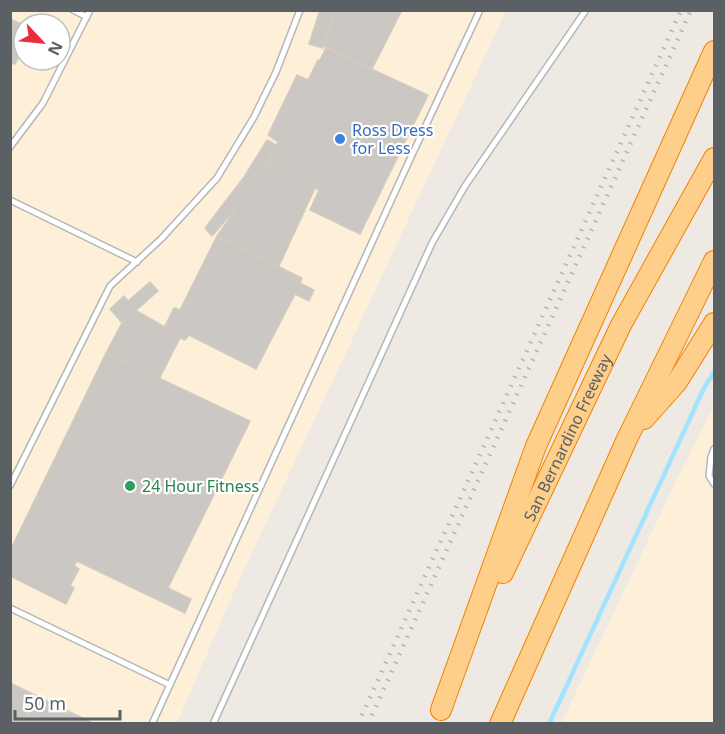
<svg xmlns="http://www.w3.org/2000/svg" width="725" height="734" viewBox="0 0 725 734" font-family="'Noto Sans',sans-serif">
<style>
.commercial{fill:#fef0d8;fill-rule:evenodd}
.lines{fill:none;stroke-linecap:round;stroke-linejoin:round}
.stream{stroke:#a2e4ff;stroke-width:4.5}
.building{fill:#cbc7c2;stroke:#d3cbc1;stroke-width:1.5}
.service-casing{stroke:#b3b7ba;stroke-width:8}
.motorway-casing{stroke:#f18300;stroke-width:22}
.service{stroke:#fff;stroke-width:5}
.motorway{stroke:#fdcf8b;stroke-width:20}
.rail{stroke:#b2b3b4;stroke-width:4.5;stroke-dasharray:1.5 8;stroke-linecap:butt}
.shop-dot{fill:#3f7fe0;stroke:#fff;stroke-width:2}
.leisure-dot{fill:#2e9e5b;stroke:#fff;stroke-width:2}
.labels{text-anchor:middle;stroke-width:4.5;stroke-linejoin:round;paint-order:stroke}
.shop-label{font-size:16px;fill:#366cbe;stroke:#fff;text-anchor:start}
.street-label{font-size:16px;fill:#5b6064;stroke:#fff}
.leisure-label{font-size:16px;fill:#27864d;stroke:#fff;text-anchor:start}
</style>
<rect width="100%" height="100%" fill="#eeeae3"/>
<g class="commercial">
<path d="M10 11H506L235 589 177 723H11ZM24 24H60V60H24Z"/>
<path d="M714 406V723L561 724 678 477Z"/>
</g>
<g class="lines">
<path class="stream" d="M549 724 704 388 714 372"/>
</g>
<g class="building">
<path d="M320 10H334L323 48 309 44Z"/>
<path d="M334 10H402L372 69 324 46Z"/>
<path d="M10 19 24 25V46L15 64 10 62Z"/>
<path d="M326 48 428 95 360 234 310 210 319 190 267 164 278 142 268 135 297 75 308 80 318 60H320Z"/>
<path d="M267 140 276 145 267 163 238 206 212 236 205 228 244 177Z"/>
<path d="M267 164 315 188 279 266 217 236Z"/>
<path d="M217 236 302 278 300 283 314 290 309 301 295 294 256 369 189 335 185 340 163 330 174 308 180 310Z"/>
<path d="M150 282 158 291 122 323 110 309 124 296 128 301Z"/>
<path d="M135 310 165 327 163 330 180 338 159 379 106 353 123 321Z"/>
<path d="M106 353 250 421 168 588 191 599 185 613 77 561 74 566 79 569 70 586 74 588 66 604 10 576V551Z"/>
<path d="M10 683 91 722 90 724H10Z"/>
</g>
<g class="lines">
<g class="service-casing">
<g id="service">
<path d="M73 10 87 17"/>
<path d="M10 147 43 103 90 10"/>
<path d="M10 200 137 262"/>
<path d="M714 449 711 457 709 476 714 484"/>
<path d="M10 486 110 286 161 239 217 178 254 117 276 72 300 10"/>
<path d="M10 608 170 685"/>
<path d="M152 724 411 157 480 10"/>
<path d="M213 724 432 243 465 186 586 10"/>
</g>
</g>
<g class="motorway-casing">
<g id="motorway">
<path d="M644 419 677 382 714 323"/>
<path id="s1" d="M503 573 621 325 714 158"/>
<path d="M441 710 536 446 714 51"/>
<path d="M500 724 627 439 714 261"/>
</g>
</g>
<use href="#service" class="service"/>
<use href="#motorway" class="motorway"/>
<g class="rail">
<path d="M358 724 681 10"/>
<path d="M368 724 691 10"/>
</g>
</g>
<circle class="shop-dot" cx="340" cy="139" r="6"/>
<circle class="leisure-dot" cx="130" cy="486" r="6"/>
<g class="labels">
<g class="shop-label">
<text x="352" y="136">Ross Dress<tspan x="352" dy="18">for Less</tspan></text>
</g>
<g class="street-label">
<text dy="6" stroke="none"><textPath href="#s1" startOffset="150">San Bernardino Freeway</textPath></text>
</g>
<g class="leisure-label">
<text x="142" y="492">24 Hour Fitness</text>
</g>
</g>
<rect width="725" height="734" fill="none" stroke="#5b6064" stroke-width="24"/>
<g transform="translate(42 42) rotate(116)"><circle r="28" fill="#ffffff" stroke="#bdbfc1" stroke-width="1.5"/>
<path d="M0-4.5L10 22L0 15L-10 22Z" fill="#ea2d3a"/>
<text y="-9" font-size="16" font-weight="bold" text-anchor="middle" fill="#5b6064">N</text>
</g>
<path d="M15 710v9h105v-9" fill="none" stroke="#5b6064" stroke-width="3"/>
<text x="24" y="710" font-size="18" fill="#5b6064" stroke="#ffffff" stroke-width="4.5" paint-order="stroke">50 m</text>
</svg>
